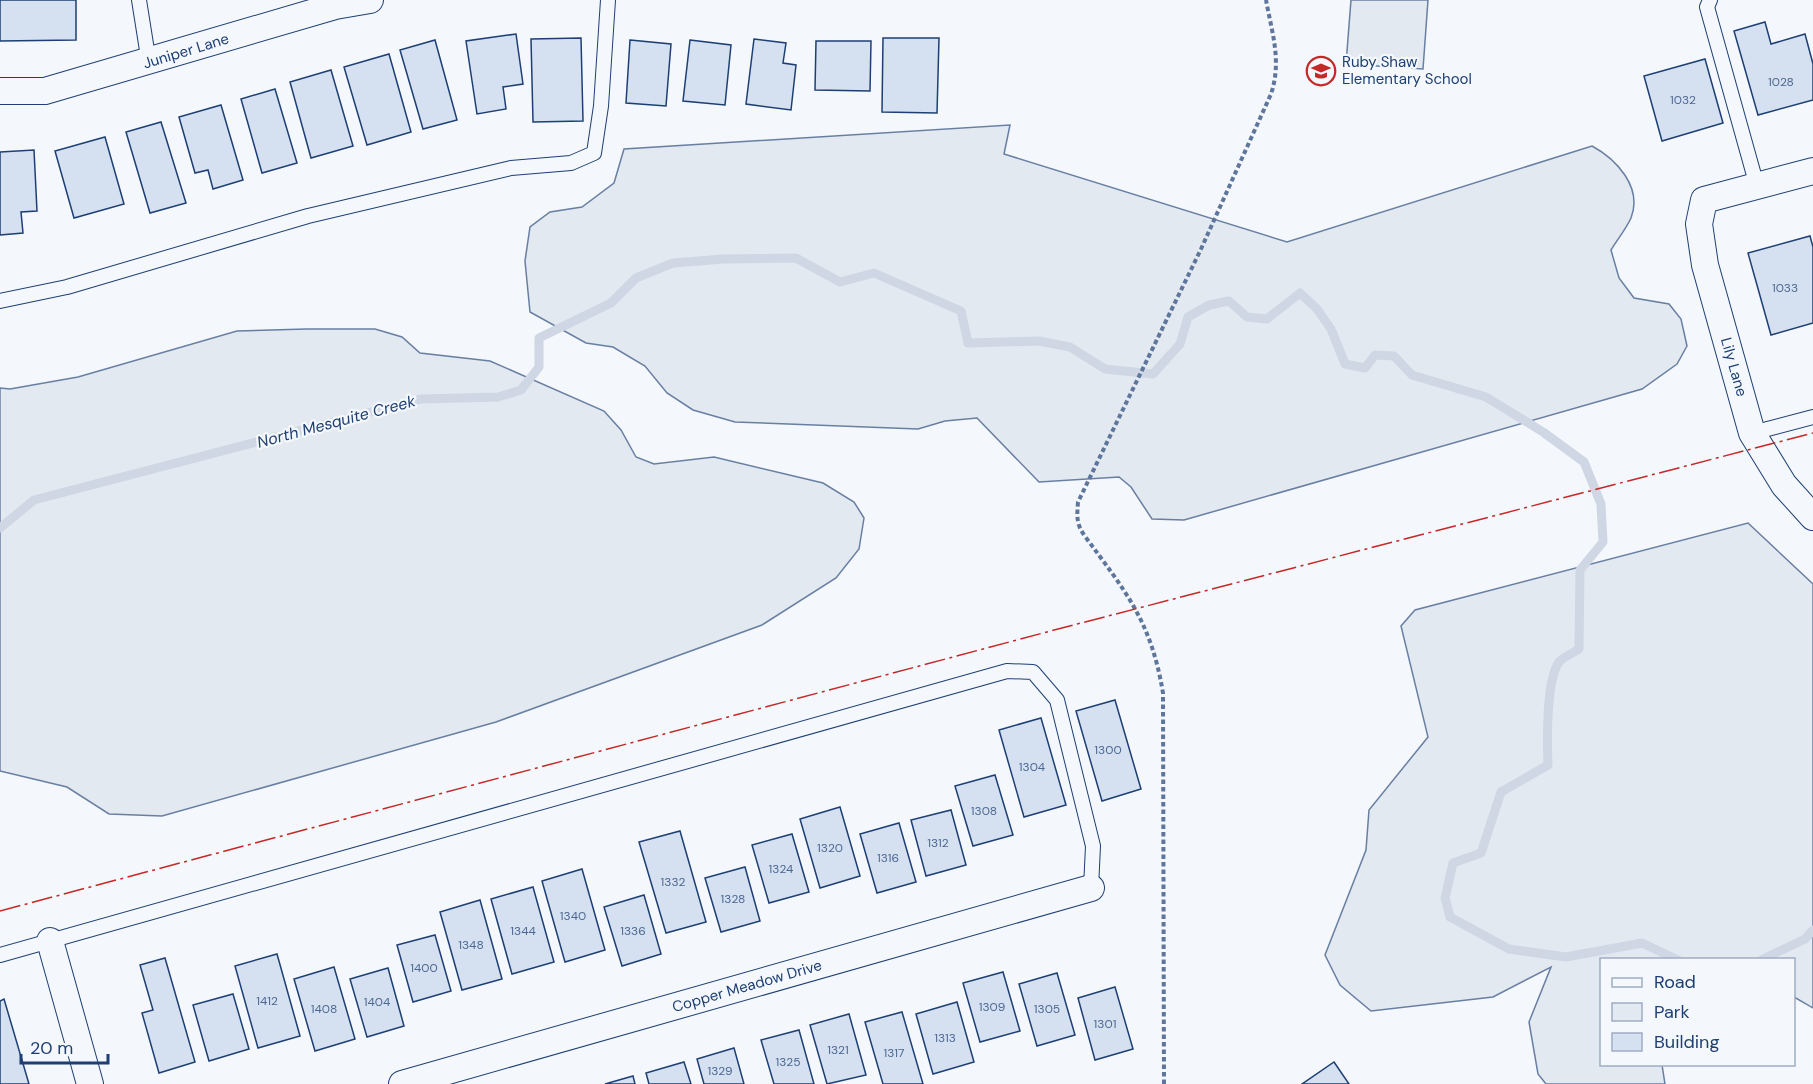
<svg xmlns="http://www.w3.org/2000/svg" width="1813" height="1084" viewBox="0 0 1813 1084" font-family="'DM Sans',sans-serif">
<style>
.green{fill:#e3e9f0;stroke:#687fa3;stroke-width:1.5}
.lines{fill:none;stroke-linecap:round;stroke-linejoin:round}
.stream{stroke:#cfd7e4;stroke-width:9}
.building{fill:#d5e0f0;stroke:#1d3f73;stroke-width:1.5}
.service-casing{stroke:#1d3f73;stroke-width:16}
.minor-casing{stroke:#1d3f73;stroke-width:28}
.path{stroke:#5e769c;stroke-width:4;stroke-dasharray:4.5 3;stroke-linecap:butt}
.service{stroke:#f4f7fb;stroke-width:14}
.minor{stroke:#f4f7fb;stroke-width:26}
.power{stroke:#c62828;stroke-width:1.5;stroke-dasharray:21 4.5 3 4.5;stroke-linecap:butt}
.labels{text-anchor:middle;stroke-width:4.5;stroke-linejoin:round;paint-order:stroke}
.number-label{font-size:12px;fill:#4b6792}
.street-label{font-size:15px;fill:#1d3f73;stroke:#f4f7fb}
.poi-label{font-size:15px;fill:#1d3f73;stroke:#f4f7fb;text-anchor:start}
.water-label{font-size:16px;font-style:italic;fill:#1d3f73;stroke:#f4f7fb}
</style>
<rect width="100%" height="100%" fill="#f4f7fb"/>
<g class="green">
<path d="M1351 0H1428L1423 69 1346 64Z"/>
<path d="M1010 125 1004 154 1287 242 1592 146C1616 159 1643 187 1631 218 1626 229 1617 240 1611 250L1619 278 1634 298 1669 304 1681 319 1687 346 1677 364 1642 389 1184 520 1152 519 1131 487 1119 477 1039 482 977 418 945 421 918 429 735 422 693 410 667 393 645 366 613 347 586 343 530 312 525 261 530 227 550 212 582 207 614 183 624 149Z"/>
<path d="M306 329H375L402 337 420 353 490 361 604 411 621 430 636 457 654 464 714 457 823 483 854 502 864 518 859 549 836 578 762 625 496 722 162 816 109 814 67 787 0 771V388L10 389 78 377 237 331Z"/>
<path d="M1748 523 1813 584V1008L1794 997V960H1602V1064L1662 1065 1665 1084H1546L1538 1074 1529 1022 1551 967 1493 997 1371 1011 1340 985 1325 955 1366 850 1369 810 1428 737 1401 626 1415 610Z"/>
</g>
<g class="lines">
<g class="stream">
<path d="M0 528 34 500 421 399 498 397 521 390 539 367V338L611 303 636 278 673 263 723 259 796 258 840 282 874 273 961 311 968 343 1039 341 1070 347 1105 369 1153 374 1180 344 1188 317 1209 305 1229 301 1247 317 1267 319 1300 293 1317 309 1331 329 1345 364 1365 368 1375 355 1394 356 1412 375 1486 397 1543 432 1584 462 1601 504 1603 542 1580 570 1579 649C1573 653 1563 657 1559 662 1546 680 1547 742 1548 765L1501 792 1481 853 1453 863 1445 898 1450 917 1509 949 1566 957 1642 943 1678 960"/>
<path d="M1761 960 1805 939 1813 930"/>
</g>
</g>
<g class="building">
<path d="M0 0H76V40L0 41Z"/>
<path d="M1765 22 1771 44 1805 34 1813 64V100L1758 115 1734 31Z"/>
<path d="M516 34 523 84 503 87 506 109 477 114 466 41Z"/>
<path d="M581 38 583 121 533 122 531 39Z"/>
<path d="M883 38H939L937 113 882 112Z"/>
<path d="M754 39 786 43 783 63 796 65 791 110 746 104Z"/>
<path d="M435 40 457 120 423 129 400 50Z"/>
<path d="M630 40 671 44 666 106 626 103Z"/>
<path d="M690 40 731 45 725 105 683 101Z"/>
<path d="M816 41H871L870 91 815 90Z"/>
<path d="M389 54 411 132 367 145 344 67Z"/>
<path d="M1705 59 1723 123 1662 141 1644 76Z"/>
<path d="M331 70 353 146 311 158 290 82Z"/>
<path d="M275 89 297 163 262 173 241 99Z"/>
<path d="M221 105 243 180 213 189 208 170 195 173 179 117Z"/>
<path d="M161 122 186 203 150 213 126 132Z"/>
<path d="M105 137 124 204 74 218 55 151Z"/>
<path d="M34 150 37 211 21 212 23 233 0 235V152Z"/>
<path d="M1810 236 1813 247V323L1771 335 1748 253Z"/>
<path d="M1115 700 1141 789 1102 801 1076 711Z"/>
<path d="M1041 718 1066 805 1024 817 999 730Z"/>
<path d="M995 775 1013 835 973 846 955 786Z"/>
<path d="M840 807 860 876 820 888 800 819Z"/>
<path d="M951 810 966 865 926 876 911 820Z"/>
<path d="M899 823 916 882 877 893 860 834Z"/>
<path d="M680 831 706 922 666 933 639 842Z"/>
<path d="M792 834 809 892 769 903 752 845Z"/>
<path d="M745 867 760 921 721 932 705 878Z"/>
<path d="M582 869 605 950 565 962 542 881Z"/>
<path d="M533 887 554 962 512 974 491 899Z"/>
<path d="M644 895 661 954 622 966 604 907Z"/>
<path d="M480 900 502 979 462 990 440 912Z"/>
<path d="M435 935 451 991 413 1002 397 945Z"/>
<path d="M277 954 300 1036 258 1048 235 966Z"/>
<path d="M165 958 195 1062 159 1073 142 1013 153 1010 140 965Z"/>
<path d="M334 967 355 1039 315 1051 294 979Z"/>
<path d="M388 968 404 1026 367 1037 350 979Z"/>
<path d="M1003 972 1020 1031 980 1042 963 983Z"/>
<path d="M1057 973 1075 1035 1037 1046 1019 984Z"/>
<path d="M1115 987 1133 1049 1095 1060 1078 998Z"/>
<path d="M233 994 249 1049 209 1061 193 1005Z"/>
<path d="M4 999 29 1084H0V1001Z"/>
<path d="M957 1002 974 1062 933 1074 916 1014Z"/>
<path d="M902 1012 923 1084H883L865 1022Z"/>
<path d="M849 1014 866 1075 827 1084 810 1025Z"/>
<path d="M799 1030 814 1084H774L761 1040Z"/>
<path d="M734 1048 744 1084H704L697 1059Z"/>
<path d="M684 1062 691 1084H649L646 1073Z"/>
<path d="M1334 1062 1349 1084H1302Z"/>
<path d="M633 1076 635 1084H605Z"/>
</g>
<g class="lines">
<g class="service-casing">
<g id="service">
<path d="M139 0 149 63"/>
<path d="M1710 0 1707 7 1757 186"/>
<path d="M0 301 67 287 308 216 511 168 571 163 594 153 601 106 608 0"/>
<path d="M1752 433 1813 417"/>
<path d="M0 955 1007 671 1033 672 1057 700 1093 846 1091 888"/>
</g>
</g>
<g class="minor-casing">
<g id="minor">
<path d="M0 91H45L335 6 370 0"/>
<path d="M1813 171 1704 200 1699 224 1705 265 1752 433 1784 485 1813 517"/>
<path d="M50 941 90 1084"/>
<path d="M402 1084 1091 888"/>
</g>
</g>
<path class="path" d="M1164 1084 1163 693C1151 621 1126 592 1084 535 1076 523 1077 516 1078 502L1201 249 1271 94C1282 61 1272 33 1266 0"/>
<use href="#service" class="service"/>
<use href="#minor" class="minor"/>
<path class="power" d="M0 911 1058 629 1813 433"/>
</g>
<defs>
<g id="school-ring" transform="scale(1.5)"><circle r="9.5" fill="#f4f7fb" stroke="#c62828" stroke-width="1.5"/><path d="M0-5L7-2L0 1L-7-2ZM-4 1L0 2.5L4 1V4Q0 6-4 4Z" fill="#c62828"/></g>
</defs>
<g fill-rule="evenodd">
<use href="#school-ring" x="1321" y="71"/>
</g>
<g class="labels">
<g class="number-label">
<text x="1781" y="86">1028</text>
<text x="1683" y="104">1032</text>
<text x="1785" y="292">1033</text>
<text x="1108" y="754">1300</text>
<text x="1032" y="771">1304</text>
<text x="984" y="815">1308</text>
<text x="938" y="847">1312</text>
<text x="830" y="852">1320</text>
<text x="888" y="862">1316</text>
<text x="781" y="873">1324</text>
<text x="673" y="886">1332</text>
<text x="733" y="903">1328</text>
<text x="573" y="920">1340</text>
<text x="523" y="935">1344</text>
<text x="633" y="935">1336</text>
<text x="471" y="949">1348</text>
<text x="424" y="972">1400</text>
<text x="267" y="1005">1412</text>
<text x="377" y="1006">1404</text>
<text x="992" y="1011">1309</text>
<text x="324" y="1013">1408</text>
<text x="1047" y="1013">1305</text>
<text x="1105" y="1028">1301</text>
<text x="945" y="1042">1313</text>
<text x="838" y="1054">1321</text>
<text x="894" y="1057">1317</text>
<text x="788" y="1066">1325</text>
<text x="720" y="1075">1329</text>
</g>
<g class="street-label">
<text transform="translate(186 51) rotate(-17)" y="5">Juniper Lane</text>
<text transform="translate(1734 367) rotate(74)" y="5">Lily Lane</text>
<text transform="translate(747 986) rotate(-16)" y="5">Copper Meadow Drive</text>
</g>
<g class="poi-label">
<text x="1342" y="67">Ruby Shaw<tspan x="1342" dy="17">Elementary School</tspan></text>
</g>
<g class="water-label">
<text transform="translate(336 421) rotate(-15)" y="6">North Mesquite Creek</text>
</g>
</g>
<rect x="1600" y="958" width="195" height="108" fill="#f4f7fb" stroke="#9eadc5" stroke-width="1.5"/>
<rect x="1612" y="978" width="30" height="9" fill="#f4f7fb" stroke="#9eadc5" stroke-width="1.5"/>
<text x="1654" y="988" font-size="18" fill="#1d3f73">Road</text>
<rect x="1612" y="1003" width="30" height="18" fill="#e3e9f0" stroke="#9eadc5" stroke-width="1.5"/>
<text x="1654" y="1018" font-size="18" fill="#1d3f73">Park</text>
<rect x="1612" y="1033" width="30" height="18" fill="#d5e0f0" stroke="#9eadc5" stroke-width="1.5"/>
<text x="1654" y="1048" font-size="18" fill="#1d3f73">Building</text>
<path d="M21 1054v9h87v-9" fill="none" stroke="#1d3f73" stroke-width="3"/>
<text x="30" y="1054" font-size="18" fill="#1d3f73" stroke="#f4f7fb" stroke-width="4.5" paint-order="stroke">20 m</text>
</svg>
